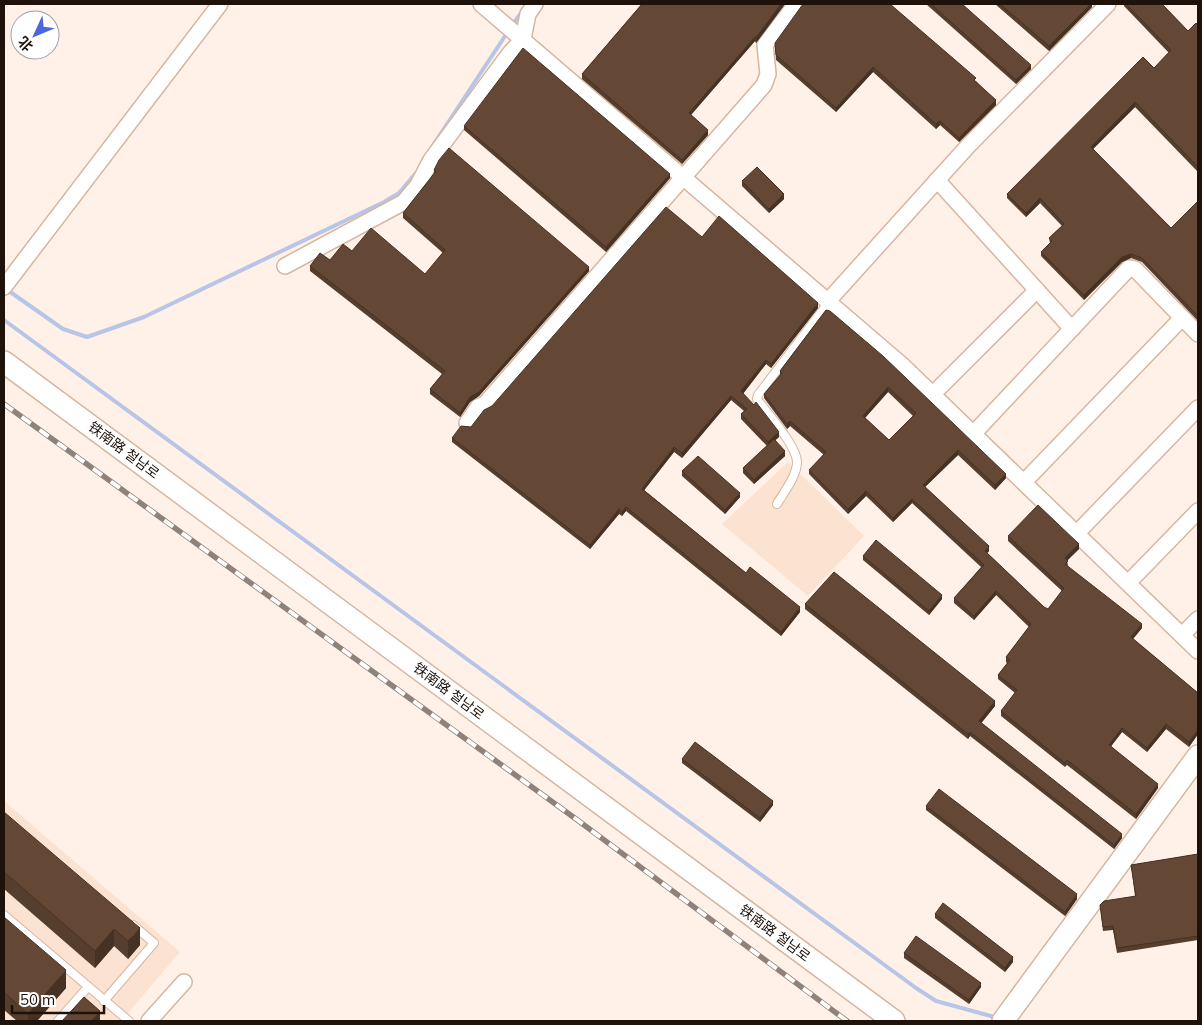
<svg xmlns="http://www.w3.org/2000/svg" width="1202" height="1025" viewBox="0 0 1202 1025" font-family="Mulish,'Noto Sans SC','Noto Sans KR',sans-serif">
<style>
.built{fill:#fbe2d1}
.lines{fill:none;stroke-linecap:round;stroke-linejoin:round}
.stream{stroke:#b9c5e7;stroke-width:4}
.lane-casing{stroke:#d7b6a0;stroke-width:10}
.street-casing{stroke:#d7b6a0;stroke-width:18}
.secondary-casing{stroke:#d7b6a0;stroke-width:24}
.lane{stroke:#fff;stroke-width:8}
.street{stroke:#fff;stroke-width:15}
.secondary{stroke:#fff;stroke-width:21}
.rail-casing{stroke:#8f827a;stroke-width:5.5}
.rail{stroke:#fff;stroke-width:4;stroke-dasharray:11;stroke-linecap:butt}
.wall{fill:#563e2e;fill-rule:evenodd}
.shaded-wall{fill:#463225}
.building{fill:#644835;stroke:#463225;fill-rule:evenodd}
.labels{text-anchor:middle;stroke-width:5;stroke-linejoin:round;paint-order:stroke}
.street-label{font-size:14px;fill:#1e120a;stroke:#fff}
</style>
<rect width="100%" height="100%" fill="#fff1e8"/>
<g class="built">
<path d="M788 462 864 536 808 596 722 524Z"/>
<path d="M4 801 180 952 121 1021H4Z"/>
</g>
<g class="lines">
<g class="stream">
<path d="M511 27 523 10"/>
<path d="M426 156 507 33"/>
<path d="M6 289 63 329 87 337 144 317 384 202 399 193 416 173"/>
<path d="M4 320 916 988 936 1001 998 1018"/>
</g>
<g class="lane-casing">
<g id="lane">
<path d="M777 504C784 492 797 476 797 462 797 446 767 413 757 399L758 395 829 302"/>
<path d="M4 915 129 1021"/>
<path d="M104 1001 154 943 133 925"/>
<path d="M58 1021 88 987"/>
</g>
</g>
<g class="street-casing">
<g id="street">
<path d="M481 4 902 365 1198 651"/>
<path d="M937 180 1072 329"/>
<path d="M285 266 404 202 418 185 431 160 510 53 523 39 528 14 535 4"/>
<path d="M4 287 220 4"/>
<path d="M828 301 968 146 1108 4"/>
<path d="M933 394 1037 290"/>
<path d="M467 423 478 407 485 404 764 85 768 74 765 45 796 4"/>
<path d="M974 433 1129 268 1135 269 1198 334"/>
<path d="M1024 482 1182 318"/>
<path d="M1077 533 1198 408"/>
<path d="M1128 583 1198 511"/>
<path d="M1182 635 1198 619"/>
<path d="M149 1021 184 982"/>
</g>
</g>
<g class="secondary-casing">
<g id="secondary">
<path d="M4 362 894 1021"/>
<path d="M1003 1021 1198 756"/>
</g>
</g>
<use href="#lane" class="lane"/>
<use href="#street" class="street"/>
<use href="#secondary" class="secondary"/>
<g class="rail-casing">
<path id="rail" d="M4 404 576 819 847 1021"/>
</g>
<use href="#rail" class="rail"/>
</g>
<g class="wall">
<path d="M642 4H785L756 43 755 41 691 115 708 135 682 164 582 79V74Z"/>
<path d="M926 4H962L1031 69 1016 84Z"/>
<path d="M995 4H1092V7L1049 51Z"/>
<path d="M1124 4H1162L1188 31 1198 25V172L1135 107 1093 149 1171 228 1198 201V321L1142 262 1131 258 1122 262 1084 300 1041 256V252L1050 243 1049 238 1062 226 1040 203 1026 217 1007 198V194L1154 68 1169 53 1124 6Z"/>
<path d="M775 43 976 81 996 105 959 142 940 125 936 129 873 72 836 112 776 60Z"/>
<path d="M464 126 670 178 606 252 464 130Z"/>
<path d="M434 170 589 271 479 396 470 402 460 417 430 394V389L442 374 310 271V266L330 260 352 251 425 274 443 253 403 218V213L434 174Z"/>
<path d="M742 181 784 199 769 213 742 186Z"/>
<path d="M702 237 818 308 771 368 766 364 743 394 779 437 775 440 785 456 754 484 743 473V468L767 446 741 419V414L744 411 731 400 682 458 674 452 644 490 746 573 800 612 781 636 626 511 622 516 619 514 590 549 452 442V438L471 427 492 406Z"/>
<path d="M826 310 1006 478 995 490 958 455 925 487 989 551 987 553 1044 607 1048 609 1062 591 1008 541V536L1079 549 1067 560 1068 566H1067L1142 628 1133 639 1198 693V734L1189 747 1166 729 1147 752 1122 732 1111 746 1158 788 1136 819 1067 765 1065 767 1001 716V711L1015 693 998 679V675L1007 663 1006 662V657L1029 627 996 595 974 620 954 603V598L981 567 912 503 893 522 866 496 848 514 809 474V470L824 455 790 426 787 429 764 398V394L780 375V371ZM888 392 913 416 889 440 865 418Z"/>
<path d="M682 471 740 497 725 514 682 476Z"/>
<path d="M863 556 942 599 929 615 863 560Z"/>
<path d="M805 604 995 706 981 723 1122 838 1114 849 970 736 968 739 805 609Z"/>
<path d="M682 759 773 805 760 822 682 763Z"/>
<path d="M926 806 1077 899 1065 916 926 810Z"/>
<path d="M4 812 140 945 128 959 114 946 95 968 4 889Z"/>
<path d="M1198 854V940L1117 953 1113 930 1103 931 1100 905 1135 896 1131 865Z"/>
<path d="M935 914 1013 962 1005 972 935 918Z"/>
<path d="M4 917 66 988 37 1021H17L4 1010Z"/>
<path d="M904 953 981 987 969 1004 904 958Z"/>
</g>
<g class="shaded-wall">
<path d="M781 4H785L756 43V38Z"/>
<path d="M1091 4H1092V7L1049 51V46Z"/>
<path d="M755 37V41L689 117V113Z"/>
<path d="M1031 65V69L1016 84V80Z"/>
<path d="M873 67V72L836 112V108Z"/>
<path d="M996 100V105L959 142V138Z"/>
<path d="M1135 102V107L1091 151V147Z"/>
<path d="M940 121V125L936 129V124Z"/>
<path d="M708 130V135L682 164V160Z"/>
<path d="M670 174V178L606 252V247Z"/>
<path d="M784 194V199L769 213V209Z"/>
<path d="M1040 198V203L1026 217V213Z"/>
<path d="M1131 254V258L1122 262 1084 300V295L1122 257Z"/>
<path d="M589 267V271L479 396 470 402 460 417V413L470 397Z"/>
<path d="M818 303V308L771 368V364Z"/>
<path d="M766 360V364L741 396V391Z"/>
<path d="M888 387V392L863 420V416Z"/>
<path d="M731 396V400L682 458V453Z"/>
<path d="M790 421V426L787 429V424Z"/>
<path d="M779 432V437L768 447V442Z"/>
<path d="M674 447V452L642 493V489Z"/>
<path d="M958 450V455L923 489V485Z"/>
<path d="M785 451V456L754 484V480Z"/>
<path d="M1006 474V478L995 490V485Z"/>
<path d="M866 491V496L848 514V509Z"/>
<path d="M740 493V497L725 514V510Z"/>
<path d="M912 499V503L893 522V518Z"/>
<path d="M626 507V511L622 516V512Z"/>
<path d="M619 509V514L590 549V545Z"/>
<path d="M1079 544V549L1065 563V558Z"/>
<path d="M989 546V551L985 555V551Z"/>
<path d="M996 591V595L974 620V616Z"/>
<path d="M942 595V599L929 615V611Z"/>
<path d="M800 607V612L781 636V632Z"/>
<path d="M1142 624V628L1131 641V637Z"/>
<path d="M995 701V706L979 726V721Z"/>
<path d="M1166 724V729L1147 752V748Z"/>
<path d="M1122 728V732L1109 749V745Z"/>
<path d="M1198 730V734L1189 747V742Z"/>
<path d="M970 732V736L968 739V734Z"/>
<path d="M1158 784V788L1136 819V814Z"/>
<path d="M773 801V805L760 822V818Z"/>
<path d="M1122 834V838L1114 849V845Z"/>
<path d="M1077 894V899L1065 916V912Z"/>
<path d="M140 928V945L128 959V941Z"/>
<path d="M114 929V946L95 968V951Z"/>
<path d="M1013 957V962L1005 972V968Z"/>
<path d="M66 970V988L37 1021H28V1014Z"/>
<path d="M981 983V987L969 1004V1000Z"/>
<path d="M100 1011V1021H91Z"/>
</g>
<g class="building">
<path d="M642 4H781L756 38 755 37 689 113 708 130 682 160 582 74Z"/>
<path d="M803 4H890L976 78 974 80 996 100 959 138 940 121 936 124 873 67 836 108 776 55 775 43Z"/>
<path d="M931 4H962L1031 65 1016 80Z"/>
<path d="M1000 4H1091L1049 46Z"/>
<path d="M1126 4H1162L1188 31 1196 23 1198 25V167L1135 102 1091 147 1171 228 1198 201V316L1142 258 1131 254 1122 257 1084 295 1041 252 1052 241 1049 238 1064 224 1040 198 1026 213 1007 194 1143 57 1154 68 1171 50Z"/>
<path d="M523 48 670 174 606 247 464 126Z"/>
<path d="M449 148 589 267 479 392 470 397 460 413 430 389 445 371 310 266 320 253 330 260 343 244 352 251 371 228 425 274 445 250 403 213 436 171 434 170 439 160Z"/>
<path d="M757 167 784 194 769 209 742 181Z"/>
<path d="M666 207 702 237 719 216 818 303 771 364 766 360 741 391 754 405 756 402 779 432 768 442 741 414 747 409 731 396 682 453 674 447 642 489 746 573 750 567 800 607 781 632 626 507 622 512 619 509 590 545 452 438 461 426 471 427 484 410 492 406Z"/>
<path d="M826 310 830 311 883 356 1006 474 995 485 958 450 923 485 989 546 985 551 1044 607 1048 609 1064 588 1008 536 1038 505 1079 544 1065 558 1068 561 1065 564 1142 624 1131 637 1198 693V730L1189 742 1166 724 1147 748 1122 728 1109 745 1158 784 1136 814 1067 760 1065 763 1001 711 1017 690 998 675 1010 660 1006 657 1031 624 996 591 974 616 954 598 984 565 912 499 893 518 866 491 848 509 809 470 826 452 790 421 787 424 764 394 782 373 780 371ZM888 387 916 413 889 440 863 416Z"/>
<path d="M774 439 785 451 754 480 743 468Z"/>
<path d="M698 456 740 493 725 510 682 471Z"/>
<path d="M876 540 942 595 929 611 863 556Z"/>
<path d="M834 572 995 701 979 721 1122 834 1114 845 970 732 968 734 805 604Z"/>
<path d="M695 742 773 801 760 818 682 759Z"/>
<path d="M939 789 1077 894 1065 912 926 806Z"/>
<path d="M4 812 140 928 128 941 114 929 95 951 4 872Z"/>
<path d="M1198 854V936L1117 948 1113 926 1103 927 1100 905 1104 901 1136 896 1131 865Z"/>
<path d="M943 903 1013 957 1005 968 935 914Z"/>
<path d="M4 917 66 970 28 1014 4 992Z"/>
<path d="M916 936 981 983 969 1000 904 953Z"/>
<path d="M84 997 100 1011 91 1021H62Z"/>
</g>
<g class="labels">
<g class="street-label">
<text transform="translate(124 450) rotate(37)" y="5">铁南路 철남로</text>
<text transform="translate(449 691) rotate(37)" y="5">铁南路 철남로</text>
<text transform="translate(775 933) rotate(37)" y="5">铁南路 철남로</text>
</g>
</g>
<rect width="1202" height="1025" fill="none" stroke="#1e120a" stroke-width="10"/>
<g transform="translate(35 35) rotate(226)"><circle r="24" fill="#ffffff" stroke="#a5a09d"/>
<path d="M0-4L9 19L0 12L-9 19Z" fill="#4c67dc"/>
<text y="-8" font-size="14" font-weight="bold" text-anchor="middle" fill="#1e120a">北</text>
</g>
<path d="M12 1005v8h92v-8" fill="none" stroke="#1e120a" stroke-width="2.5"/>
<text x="20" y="1005" font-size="15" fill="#1e120a" stroke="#ffffff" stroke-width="4" paint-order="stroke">50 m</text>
</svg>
